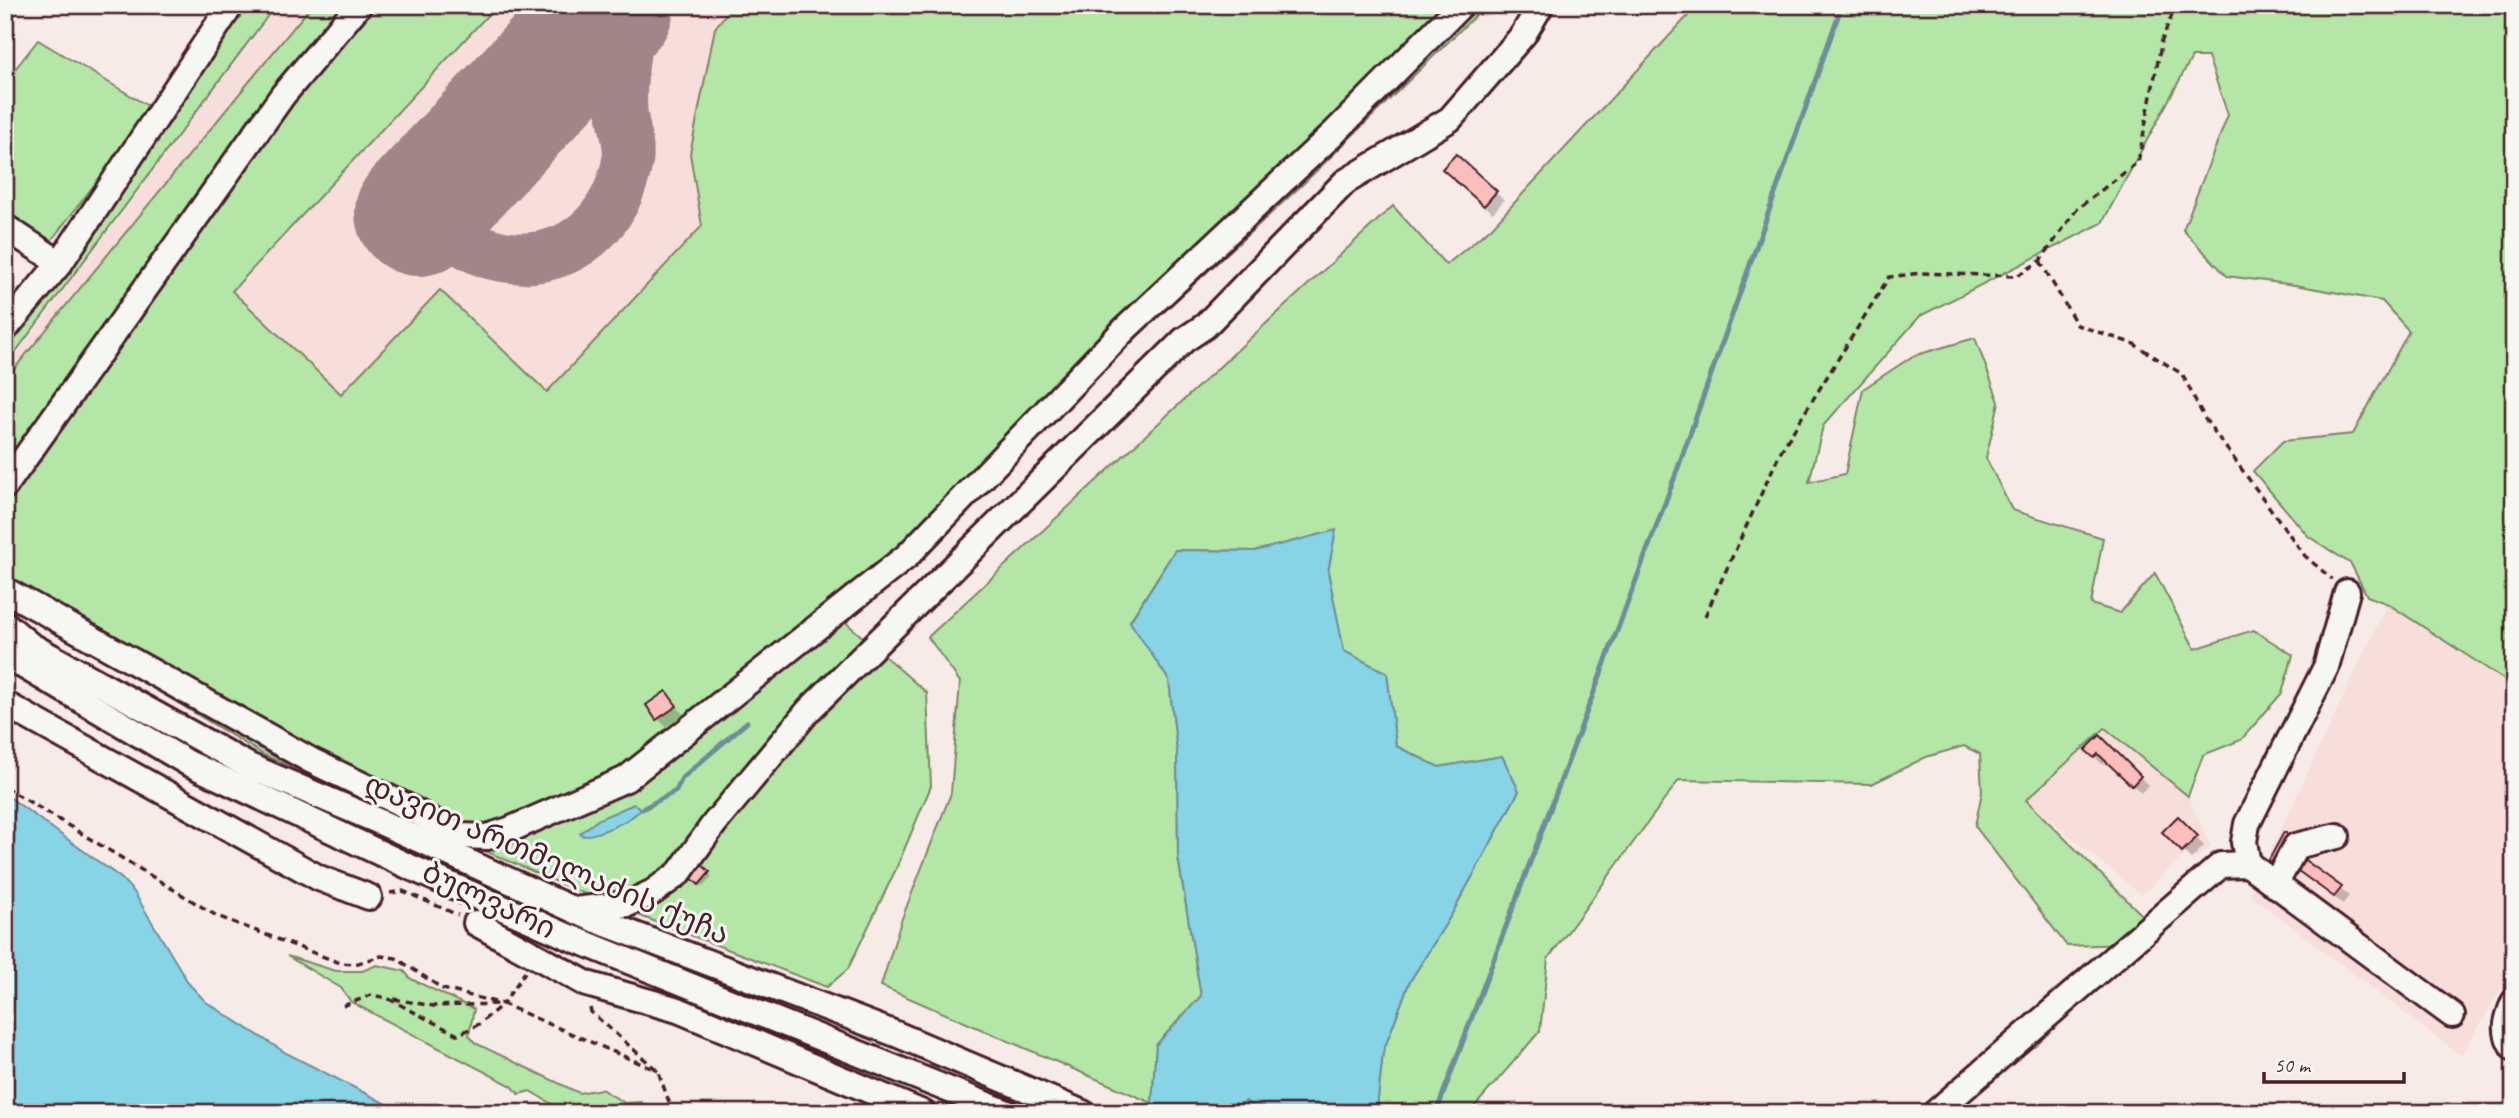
<svg xmlns="http://www.w3.org/2000/svg" width="2519" height="1118" viewBox="0 0 2519 1118" font-family="Caveat,'Noto Sans Georgian',sans-serif">
<style>
.built{fill:#f8deda}
.green{fill:#b4e7a7;stroke:#7f8369;stroke-width:2}
.water{fill:#86d4e5;stroke:#6e8c9b;stroke-width:2}
.shadow{fill:#0003}
.lines{fill:none;stroke-linecap:round;stroke-linejoin:round}
.stream{stroke:#6e8c9b;stroke-width:5}
.taxiway{stroke:#a08589;stroke-width:51}
.runway{stroke:#a08589;stroke-width:126}
.building{fill:#fbbebc;stroke:#4a1f2b;stroke-width:2}
.minor-casing{stroke:#4a1f2b;stroke-width:30}
.path{stroke:#4a1f2b;stroke-width:3.5;stroke-dasharray:7 5;stroke-linecap:butt}
.minor{stroke:#f6f6f2;stroke-width:24}
.labels{text-anchor:middle;stroke-width:6;stroke-linejoin:round;paint-order:stroke}
.street-label{font-size:30px;fill:#4a1f2b;stroke:#f6f6f2}
</style>
<rect width="100%" height="100%" fill="#f7ebe7"/>
<filter id="ink" filterUnits="userSpaceOnUse"><feTurbulence type="fractalNoise" baseFrequency=".0143" numOctaves="2"/><feDisplacementMap in="SourceGraphic" scale="14" xChannelSelector="R" yChannelSelector="G"/><feConvolveMatrix kernelMatrix="1 2 1 2 8 2 1 2 1" color-interpolation-filters="sRGB"/></filter>
<g filter="url(#ink)">
<g class="built">
<path d="M278 5H1486L1303 184 1122 350 264 755 5 593V370Z"/>
<path d="M2387 604 2514 686V968L2461 1056 2250 895Z"/>
<path d="M2105 727 2188 796 2211 846 2193 862 2186 854 2141 895 2026 800Z"/>
</g>
<g class="green">
<path d="M238 5H261L270 13 5 366V336L64 264 212 59Z"/>
<path d="M312 5H497L232 291 341 394 440 290 547 392 702 226 690 154 715 28 733 5H1486L1303 184 1122 350 844 621 927 693 931 786 896 869 848 969 827 987 601 901 264 755 23 609 5 593V380Z"/>
<path d="M1698 5H2514V686L2388 604 2367 596 2351 564 2308 536 2253 471 2283 441 2353 434 2409 331 2382 301 2295 285 2227 276 2183 230 2228 115 2208 57H2192L2102 223 1920 316 1823 426 1809 482 1845 474 1863 389 1913 356 1975 338 1999 402 1986 458 2012 510 2103 538 2091 604 2120 613 2155 573 2195 649 2253 630 2293 655 2282 693 2241 740 2203 755 2188 796 2105 728 2026 800 2152 925 2130 944 2067 946 1975 826 1982 792 1980 754 1964 746 1926 757 1872 784 1679 780 1548 959 1540 1031 1469 1113H1378L1377 1108 1383 1052 1409 983 1453 912 1519 791 1502 756 1439 767 1396 746 1387 673 1344 652 1328 572 1335 531 1255 551 1175 550 1130 621 1169 680 1177 752 1178 857 1201 996 1156 1045 1152 1103 881 986 901 921 951 793 960 682 928 637 1393 206 1446 265 1491 228Z"/>
<path d="M38 40 153 109 43 251 5 227V82Z"/>
<path d="M5 638 312 803 437 861 628 942 1070 1113H1062L509 896 325 813 137 721 17 651 5 642Z"/>
<path d="M287 956 336 971H362L377 965 404 971 411 979 474 1009 469 1035 475 1043 579 1093 601 1089 625 1103 641 1102 644 1106 639 1113H567L530 1091 519 1094 512 1086 351 1002 341 988Z"/>
</g>
<g class="water">
<path d="M1336 530 1328 572 1344 651 1387 673 1396 746 1439 767 1502 756 1519 791 1453 912 1409 983 1383 1052 1377 1108 1378 1113H1258L1246 1101 1223 1113H1180L1152 1103 1156 1045 1201 996 1178 857 1177 752 1169 680 1130 622 1175 550 1255 551Z"/>
<path d="M5 794 121 878 134 892 189 984 206 1002 286 1053 404 1113H5Z"/>
<path d="M634 804 642 809C626 823 603 833 583 836L580 833 599 819Z"/>
</g>
<g class="shadow">
<path d="M1456 156 1504 200 1493 213 1453 177Z"/>
<path d="M666 693 683 714 666 727 658 719Z"/>
<path d="M2100 738 2148 785 2141 793 2107 760 2103 765 2088 750Z"/>
<path d="M2178 819 2204 846 2191 859 2165 832Z"/>
<path d="M2299 858 2349 896 2343 904 2294 867Z"/>
<path d="M701 866 712 877 703 887 692 877Z"/>
</g>
<g class="lines">
<g class="stream">
<path d="M642 809 676 791 682 778 747 722"/>
<path d="M1436 1113 1674 479 1842 5"/>
</g>
<path class="taxiway" d="M581 5 521 54 416 163C434 209 450 249 506 257 572 266 618 220 628 158 630 143 623 126 622 111 620 76 626 39 635 5"/>
<path class="runway" d="M418 213 611 5"/>
</g>
<g class="building">
<path d="M1456 154 1497 191 1484 206 1442 169Z"/>
<path d="M666 691 677 706 656 720 646 705Z"/>
<path d="M2100 735 2141 776 2132 786 2098 754 2094 758 2085 750Z"/>
<path d="M2178 816 2198 836 2182 852 2162 832Z"/>
<path d="M2284 832 2297 839 2277 876 2264 869Z"/>
<path d="M2298 855 2342 887 2334 897 2290 865Z"/>
<path d="M701 864 710 872 699 885 690 877Z"/>
</g>
<g class="lines">
<g class="minor-casing">
<g id="minor">
<path d="M5 227 60 263"/>
<path d="M5 329 60 263 231 5"/>
<path d="M5 486 283 95 359 5"/>
<path d="M5 590 312 761 406 806 460 836 487 837 509 830 626 779 907 556 1125 329 1334 133 1461 5"/>
<path d="M5 624 30 645 249 766 380 822 596 920 896 1034 1083 1113"/>
<path d="M5 655 188 763 410 867 569 937 1007 1113"/>
<path d="M5 704 319 878 369 897"/>
<path d="M2248 864 2244 842 2247 824 2326 667 2347 592"/>
<path d="M2275 885 2296 846 2337 836"/>
<path d="M574 910 628 904 653 892 679 873 714 824 809 710 1184 340 1205 326 1345 182 1450 119 1523 35 1541 5"/>
<path d="M476 923 587 984 678 1010 923 1113"/>
<path d="M2514 1002C2507 1018 2502 1032 2514 1048"/>
<path d="M1935 1113 2221 865 2248 864 2452 1015"/>
</g>
</g>
<g class="path">
<path d="M2040 261 2077 325 2134 344 2182 374 2205 419 2305 556 2332 579"/>
<path d="M1705 616 1781 451 1889 277 1921 273 2017 276 2040 261 2077 209 2138 162 2162 40 2176 5"/>
<path d="M5 787 217 916 340 963 355 964 381 956 396 958 443 989 503 1004 525 972"/>
<path d="M390 893 403 891 458 915"/>
<path d="M394 999 433 1006 497 1004"/>
<path d="M343 1006 371 995 387 998 458 1035 479 1024 503 1004 658 1071"/>
<path d="M590 1008 591 1012 658 1071 673 1113"/>
</g>
<use href="#minor" class="minor"/>
</g>
</g>
<g class="labels">
<g class="street-label">
<text transform="translate(547 859) rotate(23)" y="10">დავით ართმელაძის ქუჩა</text>
<text transform="translate(489 900) rotate(25)" y="10">ბულვარი</text>
</g>
</g>
<rect width="2519" height="1118" fill="none" stroke="#f6f6f2" stroke-width="28"/>
<rect x="14" y="14" width="2491" height="1090" fill="none" stroke="#4a1f2b" stroke-width="2.5" filter="url(#ink)"/>
<path d="M2264 1072v10h140v-10" fill="none" stroke="#4a1f2b" stroke-width="3.5"/>
<text x="2274" y="1072" font-size="21" fill="#4a1f2b" stroke="#f6f6f2" stroke-width="5" paint-order="stroke">50 m</text>
</svg>
